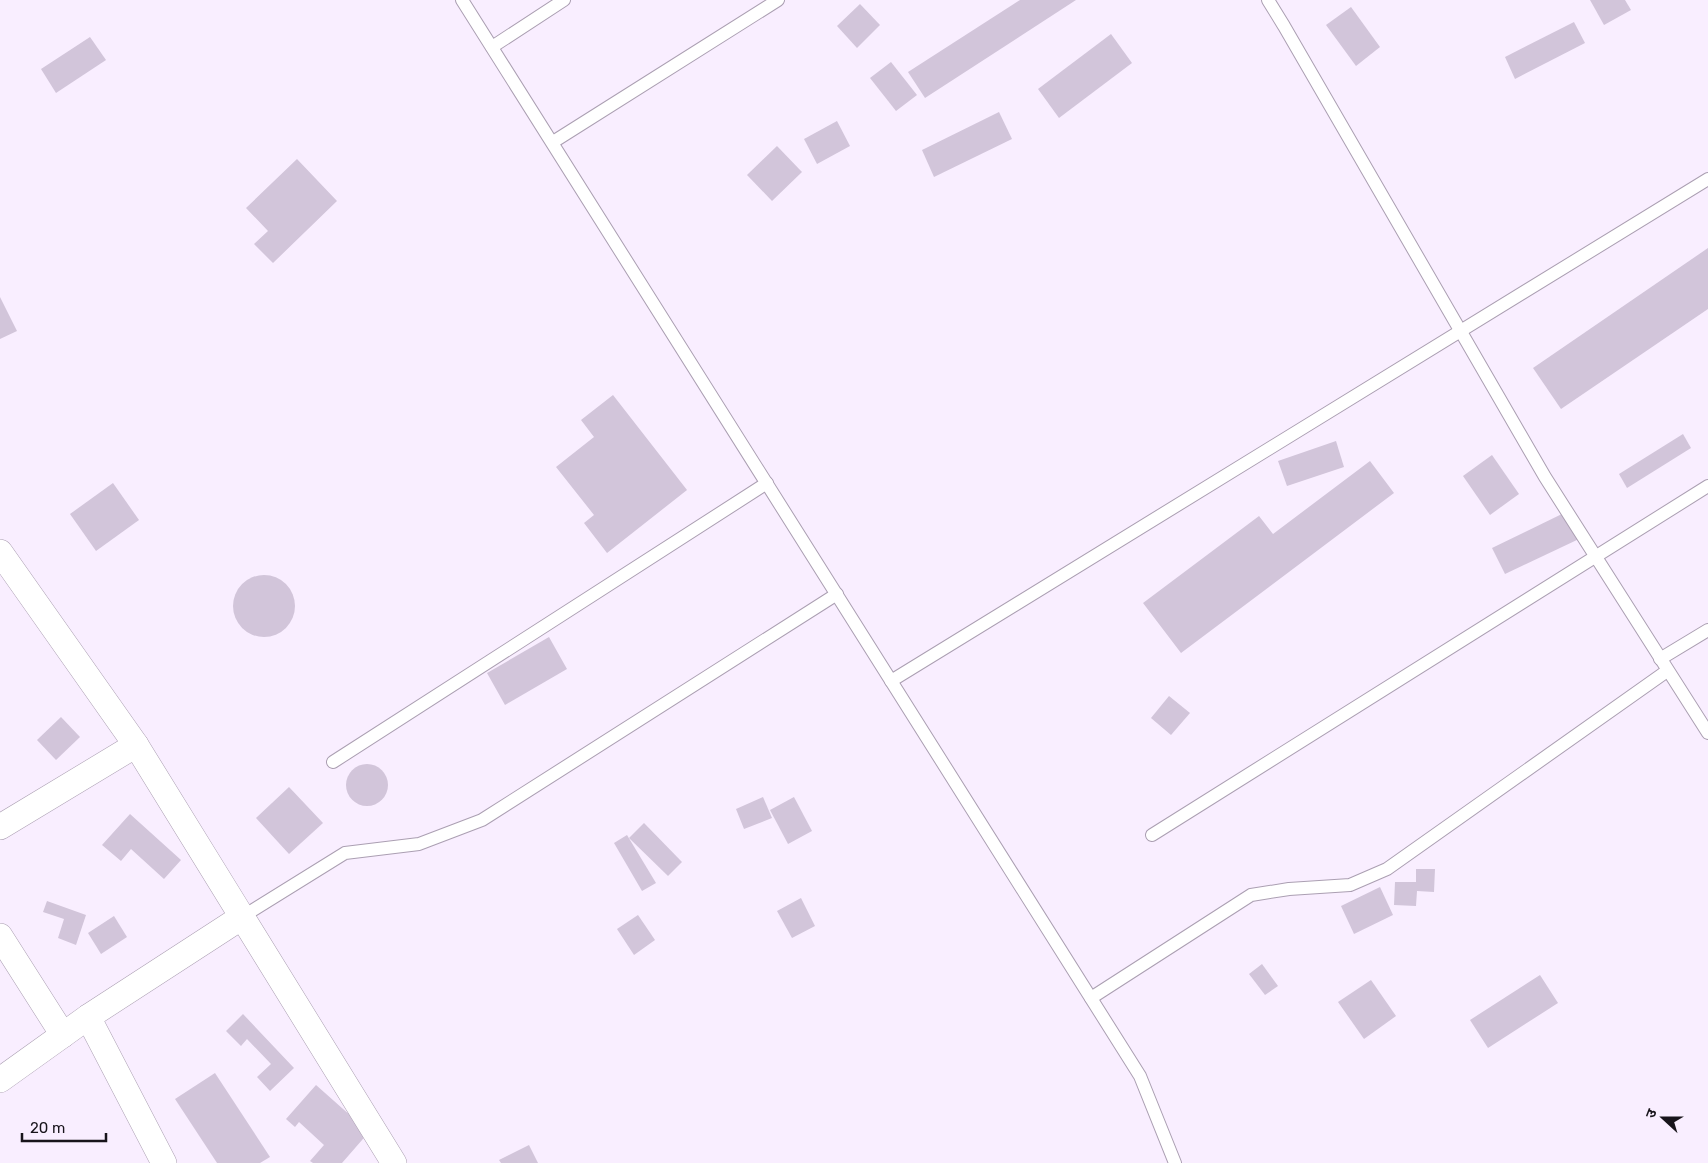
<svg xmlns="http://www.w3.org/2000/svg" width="1708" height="1163" viewBox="0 0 1708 1163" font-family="Rubik,'Noto Sans Devanagari',sans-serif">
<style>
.building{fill:#d2c5da}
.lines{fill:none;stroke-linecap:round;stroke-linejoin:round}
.lane-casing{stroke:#ab9fb2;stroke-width:14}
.street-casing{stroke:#ab9fb2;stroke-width:26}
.lane{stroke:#fff;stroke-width:12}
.street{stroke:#fff;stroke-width:25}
</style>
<rect width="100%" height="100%" fill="#f9eeff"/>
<g class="building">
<path d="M1020 0H1076L925 98 908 72Z"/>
<path d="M1590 0H1625L1631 10 1604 25Z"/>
<path d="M860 4 880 25 857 48 837 26Z"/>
<path d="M1351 7 1380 47 1356 66 1326 25Z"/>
<path d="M1574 22 1585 43 1515 79 1505 57Z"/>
<path d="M1111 34 1132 63 1059 118 1038 89Z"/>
<path d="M90 37 106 60 56 93 41 69Z"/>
<path d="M891 62 917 95 896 111 870 78Z"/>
<path d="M999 112 1012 139 934 177 922 150Z"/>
<path d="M837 121 850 146 817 164 804 139Z"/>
<path d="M777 146 802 172 772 201 747 175Z"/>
<path d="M297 159 337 201 273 263 254 244 268 231 246 208Z"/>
<path d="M1708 248V309L1561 409 1533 368Z"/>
<path d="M0 297 17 331 0 339Z"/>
<path d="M613 395 687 490 607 553 584 523 594 515 556 467 594 437 581 420Z"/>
<path d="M1683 434 1691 448 1627 488 1619 474Z"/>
<path d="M1336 441 1344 467 1287 486 1278 461Z"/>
<path d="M1492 455 1519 494 1490 515 1463 476Z"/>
<path d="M1370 461 1394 493 1181 653 1143 603 1259 516 1273 534Z"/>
<path d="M113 483 139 520 96 551 70 514Z"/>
<path d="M1566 512 1579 539 1505 574 1492 548Z"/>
<circle cx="264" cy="606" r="31"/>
<path d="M549 637 567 669 505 705 487 673Z"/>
<path d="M1169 696 1190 713 1171 735 1151 718Z"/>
<path d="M61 717 80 737 56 760 37 740Z"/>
<circle cx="367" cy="785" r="21"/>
<path d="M289 787 323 823 289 854 256 818Z"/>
<path d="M763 797 772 818 744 829 736 809Z"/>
<path d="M794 797 812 831 788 844 770 810Z"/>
<path d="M130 814 181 860 164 879 131 849 121 861 102 845Z"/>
<path d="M644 823 682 862 668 876 629 838Z"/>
<path d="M627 835 656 883 642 891 614 843Z"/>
<path d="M1416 869H1435L1434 892 1417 891 1416 906 1394 905 1395 882H1416Z"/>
<path d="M1380 887 1393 915 1354 934 1341 906Z"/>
<path d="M801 898 815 926 792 938 777 911Z"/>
<path d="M47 901 86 915 76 945 58 938 64 919 43 912Z"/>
<path d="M638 915 655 940 634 955 617 929Z"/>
<path d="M114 916 127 937 101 954 88 933Z"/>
<path d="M1262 964 1278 986 1265 995 1249 974Z"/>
<path d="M1540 975 1558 1003 1488 1048 1470 1020Z"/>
<path d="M1371 980 1396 1016 1364 1039 1338 1002Z"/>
<path d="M243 1014 294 1068 270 1091 257 1077 271 1064 247 1039 241 1046 226 1031Z"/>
<path d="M215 1073 270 1157 260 1163H217L175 1099Z"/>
<path d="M316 1085 369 1132 342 1163H313L310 1161 324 1145 299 1122 295 1127 286 1119Z"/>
<path d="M529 1145 538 1163H501L499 1160Z"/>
</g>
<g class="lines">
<g class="lane-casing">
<g id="lane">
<path d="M462 0 1140 1076 1175 1163"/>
<path d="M1268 0 1284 26 1545 477 1708 733"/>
<path d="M492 47 564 0"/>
<path d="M553 142 778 0"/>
<path d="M1660 659 1708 630"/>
<path d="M891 681 1708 179"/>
<path d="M333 762 767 483"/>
<path d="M1152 835 1708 486"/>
<path d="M242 917 345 853 419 844 482 820 837 594"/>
<path d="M1091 998 1251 895 1289 889 1350 885 1387 869 1667 671"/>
</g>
</g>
<g class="street-casing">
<g id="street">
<path d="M0 552 136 745 394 1163"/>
<path d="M0 827 136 745"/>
<path d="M0 936 63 1035"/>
<path d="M88 1017 164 1163"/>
<path d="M0 1080 88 1017 242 917"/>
</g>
</g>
<use href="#lane" class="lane"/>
<use href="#street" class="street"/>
</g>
<g transform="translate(1663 1118) rotate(291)" stroke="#f9eeff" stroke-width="4" paint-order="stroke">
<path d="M0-4L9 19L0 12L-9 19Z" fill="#18141b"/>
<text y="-8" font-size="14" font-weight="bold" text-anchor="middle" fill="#18141b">उ</text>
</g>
<path d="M22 1133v8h84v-8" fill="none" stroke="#18141b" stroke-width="2.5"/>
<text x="30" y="1133" font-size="15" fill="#18141b" stroke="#f9eeff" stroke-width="4" paint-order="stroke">20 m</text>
</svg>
